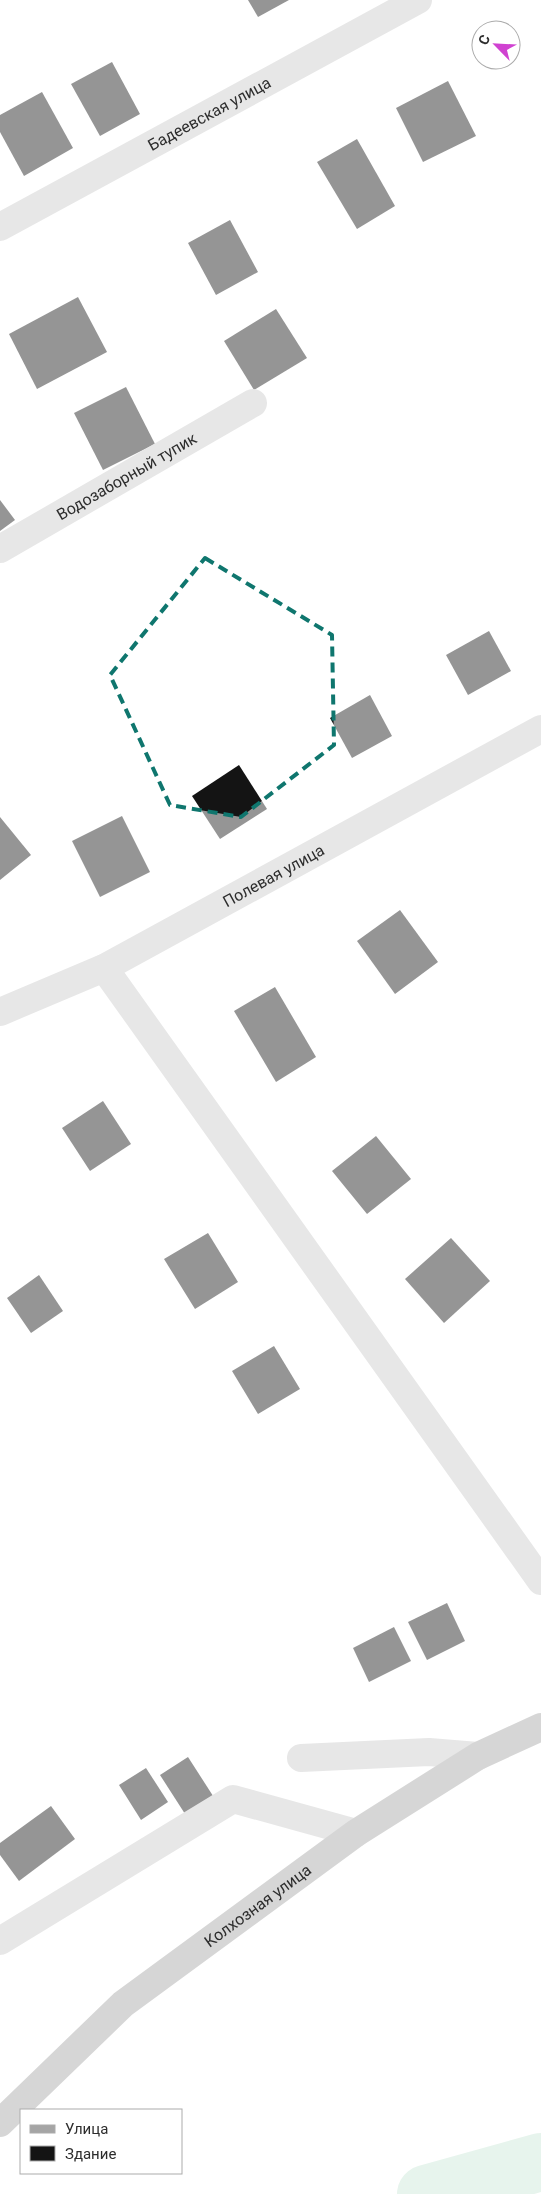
<svg xmlns="http://www.w3.org/2000/svg" width="541" height="2194" viewBox="0 0 541 2194" font-family="Roboto,sans-serif">
<style>
.lines{fill:none;stroke-linecap:round;stroke-linejoin:round}
.river{stroke:#cae7d7;stroke-width:58}
.building{fill:#141414}
.minor{stroke:#cacaca;stroke-width:28}
.major{stroke:#a5a5a5;stroke-width:28}
.marked{fill:none;stroke:#0f766e;stroke-width:4;stroke-dasharray:10 6;stroke-linejoin:round}
.labels{text-anchor:middle;stroke-width:5;stroke-linejoin:round;paint-order:stroke}
.street-label{font-size:16px;fill:#2d2d2d;stroke:#fff}
</style>
<rect width="100%" height="100%" fill="#fff"/>
<g class="lines">
<path class="river" d="M426 2194 541 2162"/>
</g>
<g class="building">
<path d="M248 0H289L258 17Z"/>
<path d="M112 62 140 114 100 136 71 84Z"/>
<path d="M448 81 476 136 423 162 396 108Z"/>
<path d="M42 92 73 148 24 176 0 132V115Z"/>
<path d="M357 139 395 206 357 229 317 162Z"/>
<path d="M230 220 258 272 216 295 188 243Z"/>
<path d="M78 297 107 352 37 389 9 334Z"/>
<path d="M276 309 307 358 254 390 224 341Z"/>
<path d="M126 387 155 444 103 470 74 413Z"/>
<path d="M0 500 15 520 0 531Z"/>
<path d="M489 631 511 671 468 695 446 655Z"/>
<path d="M370 695 392 736 352 758 330 718Z"/>
<path d="M239 765 267 809 220 839 192 796Z"/>
<path d="M122 816 150 872 100 897 72 841Z"/>
<path d="M0 817 31 855 0 880Z"/>
<path d="M400 910 438 962 395 994 357 941Z"/>
<path d="M275 987 316 1057 276 1082 234 1011Z"/>
<path d="M103 1101 131 1144 90 1171 62 1128Z"/>
<path d="M376 1136 411 1179 367 1214 332 1171Z"/>
<path d="M208 1233 238 1282 195 1309 164 1259Z"/>
<path d="M451 1238 490 1281 444 1323 405 1279Z"/>
<path d="M39 1275 63 1311 31 1333 7 1298Z"/>
<path d="M274 1346 300 1389 258 1414 232 1371Z"/>
<path d="M447 1603 465 1641 427 1660 408 1622Z"/>
<path d="M394 1627 411 1661 369 1682 353 1648Z"/>
<path d="M188 1757 215 1799 187 1817 160 1775Z"/>
<path d="M146 1768 168 1802 141 1820 119 1785Z"/>
<path d="M51 1806 75 1839 19 1881 0 1855V1843Z"/>
</g>
<g class="lines">
<g class="minor">
<path id="s1" d="M0 227 418 0"/>
<path id="s2" d="M0 549 253 403"/>
<path d="M104 968 541 1581"/>
<path id="s3" d="M0 1012 104 968 541 729"/>
<path d="M301 1758 429 1752 478 1756"/>
<path d="M0 1941 233 1799 356 1833"/>
</g>
<path class="major" id="s4" d="M0 2123 123 2004 356 1833 478 1756 541 1727"/>
</g>
<path d="M0 0H541V2194H0ZM205 558 332 635 334 745 241 817 170 805 110 675Z" fill="#fff" fill-opacity=".55" fill-rule="evenodd"/>
<path class="marked" d="M205 558 332 635 334 745 241 817 170 805 110 675Z"/>
<g class="labels">
<g class="street-label">
<text dy="6" stroke="none"><textPath href="#s1" startOffset="238">Бадеевская улица</textPath></text>
<text dy="6" stroke="none"><textPath href="#s2" startOffset="146">Водозаборный тупик</textPath></text>
<text dy="6" stroke="none"><textPath href="#s3" startOffset="306">Полевая улица</textPath></text>
<text dy="6" stroke="none"><textPath href="#s4" startOffset="338">Колхозная улица</textPath></text>
</g>
</g>
<rect x="20" y="2109" width="162" height="65" fill="#ffffff" stroke="#ababab"/>
<rect x="30" y="2125" width="25" height="8" fill="#a5a5a5" stroke="#ababab"/>
<text x="65" y="2134" font-size="15" fill="#2d2d2d">Улица</text>
<rect x="30" y="2146" width="25" height="15" fill="#141414" stroke="#ababab"/>
<text x="65" y="2159" font-size="15" fill="#2d2d2d">Здание</text>
<g transform="translate(496 45) rotate(294)"><circle r="24" fill="#ffffff" stroke="#ababab"/>
<path d="M0-4L9 19L0 12L-9 19Z" fill="#d042d1"/>
<text y="-8" font-size="14" font-weight="bold" text-anchor="middle" fill="#2d2d2d">С</text>
</g>
</svg>
